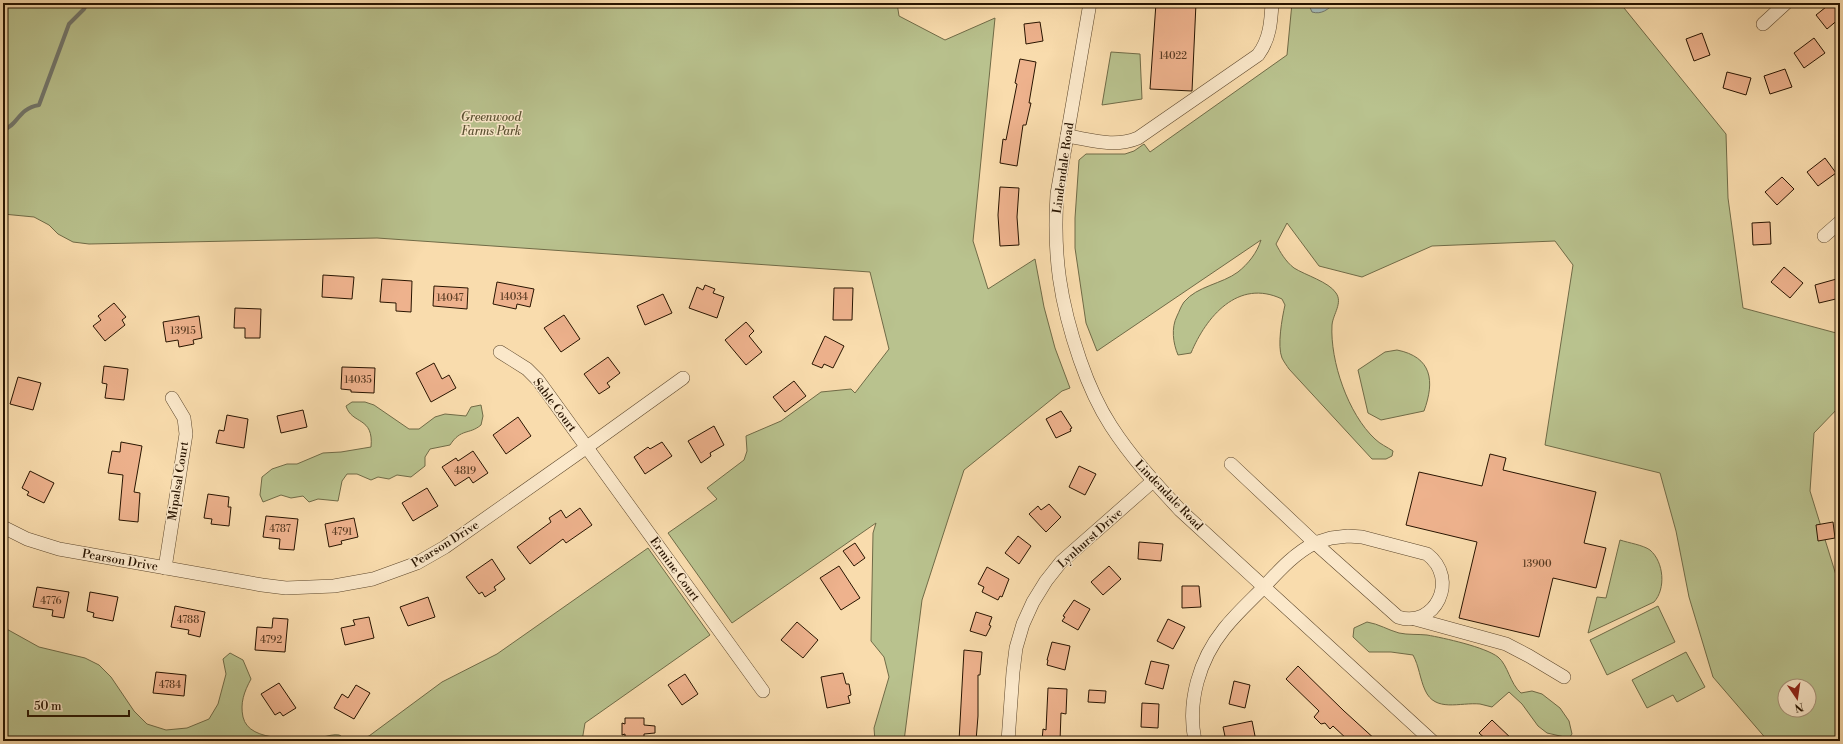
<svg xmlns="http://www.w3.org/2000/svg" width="1843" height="744" viewBox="0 0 1843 744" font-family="'Libre Bodoni',serif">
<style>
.green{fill:#b9c28e;stroke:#706b47;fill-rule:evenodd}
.water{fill:#a3b9b6;stroke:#72776d}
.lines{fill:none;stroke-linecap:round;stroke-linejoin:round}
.stream{stroke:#72776d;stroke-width:4}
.building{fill:#eeb28d;stroke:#281400}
.minor-casing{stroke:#5c462b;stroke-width:14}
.minor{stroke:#fbe8ca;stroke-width:13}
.labels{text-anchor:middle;stroke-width:3;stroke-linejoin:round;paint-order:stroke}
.number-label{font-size:10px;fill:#5a3c23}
.park-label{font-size:12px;font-style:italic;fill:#5b5132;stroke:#fbe8ca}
.street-label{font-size:12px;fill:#281400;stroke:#fbe8ca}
</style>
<rect width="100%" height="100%" fill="#f9dcad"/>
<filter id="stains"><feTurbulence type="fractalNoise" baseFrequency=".005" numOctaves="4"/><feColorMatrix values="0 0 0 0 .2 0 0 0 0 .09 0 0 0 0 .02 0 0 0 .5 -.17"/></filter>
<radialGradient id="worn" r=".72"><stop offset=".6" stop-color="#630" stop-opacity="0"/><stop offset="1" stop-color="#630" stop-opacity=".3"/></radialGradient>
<g class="green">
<path d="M3 3H897L899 16 945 40 995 18 973 241 988 289 1035 259 1044 307 1055 348 1070 388 1062 391 964 470 922 600 904 741H875L874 728 889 677 884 657 871 641 873 533 876 523 732 623 668 533 717 499 707 488 744 460 747 451 746 436 781 421 821 392 851 389 855 393 889 349 870 272 377 238 89 244 73 242 58 234 49 225 34 217 3 214Z"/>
<path d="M1292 3H1626L1624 8 1726 134 1728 198 1743 308 1840 334V406L1814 433 1810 491 1840 588V741H1768L1713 677 1689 597 1676 531 1660 473 1545 445 1573 265 1555 241 1432 246 1362 277 1319 266 1287 223 1276 244C1280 252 1286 262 1294 268 1305 275 1329 282 1336 293 1343 303 1333 314 1332 325 1330 361 1348 414 1375 439 1380 444 1387 447 1393 451L1392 456 1386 459H1372L1289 369C1287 366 1284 362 1282 358 1277 346 1282 318 1285 305L1282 299C1238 278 1206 317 1191 353L1178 355C1173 343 1171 328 1177 316 1179 312 1181 306 1184 302 1197 286 1222 284 1238 272 1248 264 1257 253 1261 240L1097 351 1086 323 1075 248V218L1079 160 1086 154H1125L1134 151 1144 144 1150 152 1287 55ZM1785 686H1809V710H1785Z"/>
<path d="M1111 52 1140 54 1142 99 1102 105Z"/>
<path d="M1397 350C1432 357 1435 381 1424 411L1381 420 1368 413 1358 370 1385 352Z"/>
<path d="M352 402H365L374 405 409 429H419L435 417 445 414 466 416 471 407 481 405 483 416 481 425C469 435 461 428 450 445L430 449 425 457V466L411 477 397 475 389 479 378 477 371 480 357 474H347L342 481 338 501 318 499 309 502 303 496 291 498 281 495 263 502 260 495 262 477 272 469 287 464H297L323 453 341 452 371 447C374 416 352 425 346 406Z"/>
<path d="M1620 540C1629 543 1643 545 1650 550 1664 562 1666 589 1654 602L1588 633 1597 597 1606 598Z"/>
<path d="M648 548 710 635 585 723 582 741H353L369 736 442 682 497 654Z"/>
<path d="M1658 606 1675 642 1607 675 1590 640Z"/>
<path d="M1367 622C1379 624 1388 630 1399 633 1408 635 1418 634 1427 635 1444 638 1485 647 1498 657 1508 665 1510 684 1521 693L1532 691 1542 694 1560 708 1569 721 1572 734 1569 738 1547 733 1538 726 1522 704 1509 692 1492 707C1488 706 1484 705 1480 704 1460 702 1435 713 1425 690 1420 679 1419 666 1413 655L1391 652H1369L1353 637 1354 628Z"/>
<path d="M3 627 39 647 85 658 99 665 111 677 134 711 147 724 166 730 187 728 209 719 218 704 226 674 223 659 230 653 243 660 251 679C244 692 240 703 243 717 249 744 301 738 323 737 328 736 334 734 339 735 342 736 343 738 345 741H3Z"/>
<path d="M1686 652 1705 687 1677 702 1673 695 1647 708 1632 680Z"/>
</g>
<path class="water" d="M1308 3H1335C1328 9 1322 15 1312 12Z"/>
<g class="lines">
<path class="stream" d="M3 130C19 125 17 109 39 105L69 24 84 9 87 3"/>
</g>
<g class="building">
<path d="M1156 3H1196L1192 91 1150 89Z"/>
<path d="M1831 3H1840V18L1827 29 1816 15Z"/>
<path d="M1040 22 1043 41 1026 44 1024 24Z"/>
<path d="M1702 33 1710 55 1694 61 1686 39Z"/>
<path d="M1814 38 1825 53 1804 68 1794 53Z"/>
<path d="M1020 59 1036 62 1029 103H1031L1026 125H1023L1017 166 1000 163 1003 139 1006 140 1017 84 1015 83Z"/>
<path d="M1785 69 1792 87 1770 94 1764 76Z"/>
<path d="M1727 72 1751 78 1746 95 1723 88Z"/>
<path d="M1825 158 1836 173 1818 186 1807 172Z"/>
<path d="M1782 177 1794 189 1777 205 1765 192Z"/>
<path d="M1000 187 1019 188 1017 217 1019 245 1000 246 998 215Z"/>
<path d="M1770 222 1771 244 1753 245 1752 223Z"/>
<path d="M1784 267 1803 283 1790 298 1771 282Z"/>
<path d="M323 275 354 277 352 299 322 297Z"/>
<path d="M1840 278V298L1819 303 1815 285Z"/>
<path d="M382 279 412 281 411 312 396 311V303L380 302Z"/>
<path d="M497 282 534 289 530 307 517 304 516 309 493 304Z"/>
<path d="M705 285 715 289 713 293 724 297 717 318 689 308 697 287 703 290Z"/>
<path d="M434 286 468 288 467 309 433 306Z"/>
<path d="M834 288H853L852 320H833Z"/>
<path d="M663 294 672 313 645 325 637 306Z"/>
<path d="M114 303 126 317 122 320 125 325 105 341 93 326 101 320 98 316Z"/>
<path d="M235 308 261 309 260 338H245V328H234Z"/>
<path d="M564 315 580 339 561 352 544 328Z"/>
<path d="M199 316 202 338 193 340 194 344 179 347 178 340 166 342 163 322Z"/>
<path d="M746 322 754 331 749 336 762 352 746 365 725 340Z"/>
<path d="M825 336 844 346 833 368 824 364 822 368 812 364Z"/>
<path d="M608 357 620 373 607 383 610 387 599 394 584 374Z"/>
<path d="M434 363 442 379 449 375 456 388 431 402 416 373Z"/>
<path d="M104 366 128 369 124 400 105 398 107 384 102 383Z"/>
<path d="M342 367 375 368 374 393 351 392V390L341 389Z"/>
<path d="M18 377 41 383 33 410 10 404Z"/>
<path d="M794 381 806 396 785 412 773 397Z"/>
<path d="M303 410 307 427 281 433 277 416Z"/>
<path d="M1061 411 1072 428 1070 429 1071 431 1056 438 1046 419Z"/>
<path d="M227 415 248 419 244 448 216 443 219 430 224 431Z"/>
<path d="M518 417 531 436 506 454 493 435Z"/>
<path d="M714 426 724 445 710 453 711 456 701 463 688 441Z"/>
<path d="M121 442 142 446 134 492 140 493 138 522 119 520 123 475 108 473 112 451 120 452Z"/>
<path d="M662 442 672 456 645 474 634 457 648 447 650 449Z"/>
<path d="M473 451 488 473 473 483 469 477 455 486 442 467 456 458 458 461Z"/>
<path d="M1490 454 1506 458 1503 470 1596 492 1584 543 1606 548 1596 588 1553 578 1539 637 1459 618 1477 542 1406 525 1419 472 1482 486Z"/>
<path d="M1079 466 1096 474 1085 495 1069 487Z"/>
<path d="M30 471 54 483 44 503 27 495 29 492 22 488Z"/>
<path d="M427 488 438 506 413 521 402 503Z"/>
<path d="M208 494 229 497 228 507H231L229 526 211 524 212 519 204 518Z"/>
<path d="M1049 504 1061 517 1046 532 1029 514 1038 506 1041 510Z"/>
<path d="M580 508 592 525 566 543 563 539 530 564 517 547 551 522 549 518 561 510 566 518Z"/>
<path d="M266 516 298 519 294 550 279 549 280 539 263 537Z"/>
<path d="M354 518 358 537 341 541 342 544 329 547 325 524Z"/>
<path d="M1833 522 1835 538 1818 541 1816 525Z"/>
<path d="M1018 536 1031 546 1019 564 1005 553Z"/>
<path d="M1139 542 1163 544 1161 561 1138 559Z"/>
<path d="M855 543 865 558 854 566 843 551Z"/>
<path d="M492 559 505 579 494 587 496 590 485 597 482 592 479 594 466 577Z"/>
<path d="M839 566 860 598 841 610 820 578Z"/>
<path d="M1109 566 1121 579 1103 595 1091 582Z"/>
<path d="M987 567 1009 579 1002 597 1000 596 998 600 982 592 984 587 978 584Z"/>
<path d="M1182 586H1199L1201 607 1182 608Z"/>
<path d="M37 587 69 592 64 618 52 616 53 610 33 607Z"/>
<path d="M90 592 118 597 113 621 93 617 94 613 87 611Z"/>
<path d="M428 597 435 617 408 626 400 607Z"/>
<path d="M1074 600 1090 609 1078 630 1062 621 1065 617 1063 616Z"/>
<path d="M175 606 205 612 200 637 188 634 189 630 171 627Z"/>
<path d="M976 612 992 617 989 625 991 626 986 636 970 631Z"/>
<path d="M369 617 374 638 345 645 341 628 355 625 353 620Z"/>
<path d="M273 618 288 619 285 652 255 650 257 627 272 628Z"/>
<path d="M1168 619 1185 627 1173 649 1157 641Z"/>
<path d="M797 622 818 640 803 658 781 640Z"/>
<path d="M1052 642 1070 646 1065 670 1047 665 1048 660H1047Z"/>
<path d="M964 650 982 652 980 675H978V716L976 741H959Z"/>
<path d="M1151 661 1169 665 1163 689 1145 684Z"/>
<path d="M1298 666 1344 711 1377 741H1349L1333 726 1330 729 1325 723 1321 724 1314 717 1319 711 1286 679Z"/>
<path d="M156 672 186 675 184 696 153 693Z"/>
<path d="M843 673 846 684H849L851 695 848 696 850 703 827 708 821 677Z"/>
<path d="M685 674 698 694 682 705 668 685Z"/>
<path d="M1234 681 1250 685 1245 708 1229 704Z"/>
<path d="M279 683 296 708 283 716 280 712 275 715 261 694Z"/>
<path d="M356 685 370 693 354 719 334 708 342 694 348 698Z"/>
<path d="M1048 688 1067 689 1066 714 1061 713 1060 741H1042L1043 729 1046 730Z"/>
<path d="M1089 690 1106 691 1105 703 1088 702Z"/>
<path d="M1142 703 1159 704 1158 728 1141 727Z"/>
<path d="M625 718H644V725L655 726V733L644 734V741H625V734L622 735V723L625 724Z"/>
<path d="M1492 720 1514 741H1488L1479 733Z"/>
<path d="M1252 721 1256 741H1226L1223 727Z"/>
</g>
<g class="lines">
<g class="minor-casing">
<g id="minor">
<path d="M1090 3 1057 194C1053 256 1060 302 1080 360 1088 383 1098 406 1111 426 1131 457 1155 483 1180 510L1432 741"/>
<path d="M1763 24 1786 3"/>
<path d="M1067 136C1092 140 1114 148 1138 138L1258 55C1270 39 1271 22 1272 3"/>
<path d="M1824 236 1840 222"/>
<path d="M500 352 527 369 538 380 763 691"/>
<path d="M3 527 27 539 59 549 262 585 286 588 334 586 373 579 417 563 445 547 587 447 683 378"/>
<path d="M1348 536 1362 537 1427 554C1460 579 1435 629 1398 617L1315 543 1331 538Z"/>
<path d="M165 568 186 434 184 418 172 398"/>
<path d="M1415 619 1506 644 1529 656 1564 677"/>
<path d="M1008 741 1013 672 1016 648 1023 624 1033 602 1046 581 1061 562 1153 481"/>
<path d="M1195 741C1187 702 1199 660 1224 629 1235 615 1248 603 1260 591 1277 573 1293 554 1315 543L1231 464"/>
</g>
</g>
<use href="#minor" class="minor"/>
</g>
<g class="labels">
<g class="number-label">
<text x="1173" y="59">14022</text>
<text x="514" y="300">14034</text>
<text x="450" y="301">14047</text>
<text x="183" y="334">13915</text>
<text x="358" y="383">14035</text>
<text x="465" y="474">4819</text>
<text x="280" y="532">4787</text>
<text x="342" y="535">4791</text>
<text x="1537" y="567">13900</text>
<text x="51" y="604">4776</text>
<text x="188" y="623">4788</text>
<text x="271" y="643">4792</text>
<text x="170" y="688">4784</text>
</g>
<g class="park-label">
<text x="491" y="121">Greenwood<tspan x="491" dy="14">Farms Park</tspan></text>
</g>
<g class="street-label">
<text transform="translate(1063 168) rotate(-82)" y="4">Lindendale Road</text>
<text transform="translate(555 405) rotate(53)" y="4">Sable Court</text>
<text transform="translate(178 481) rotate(-81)" y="4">Mipalsal Court</text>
<text transform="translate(1169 495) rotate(46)" y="4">Lindendale Road</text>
<text transform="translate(1090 538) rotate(-42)" y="4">Lynhurst Drive</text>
<text transform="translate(445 544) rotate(-32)" y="4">Pearson Drive</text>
<text transform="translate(120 560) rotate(10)" y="4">Pearson Drive</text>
<text transform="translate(675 569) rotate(54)" y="4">Ermine Court</text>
</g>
</g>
<rect width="1843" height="744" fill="none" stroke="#f9dcad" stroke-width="16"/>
<rect x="4" y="4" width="1835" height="736" fill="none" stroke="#281400" stroke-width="2"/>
<rect x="8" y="8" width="1827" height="728" fill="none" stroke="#281400"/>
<g transform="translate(1797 698) rotate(167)"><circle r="19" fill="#fbe8ca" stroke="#a79379"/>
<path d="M0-3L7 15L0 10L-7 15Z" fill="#8f2418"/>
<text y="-6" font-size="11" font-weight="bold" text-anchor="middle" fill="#281400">N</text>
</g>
<path d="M28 710v6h101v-6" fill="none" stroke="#281400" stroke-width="2"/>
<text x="34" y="710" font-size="12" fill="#281400" stroke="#fbe8ca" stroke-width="3" paint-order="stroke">50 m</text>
<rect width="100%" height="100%" filter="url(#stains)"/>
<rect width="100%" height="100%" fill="url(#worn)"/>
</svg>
